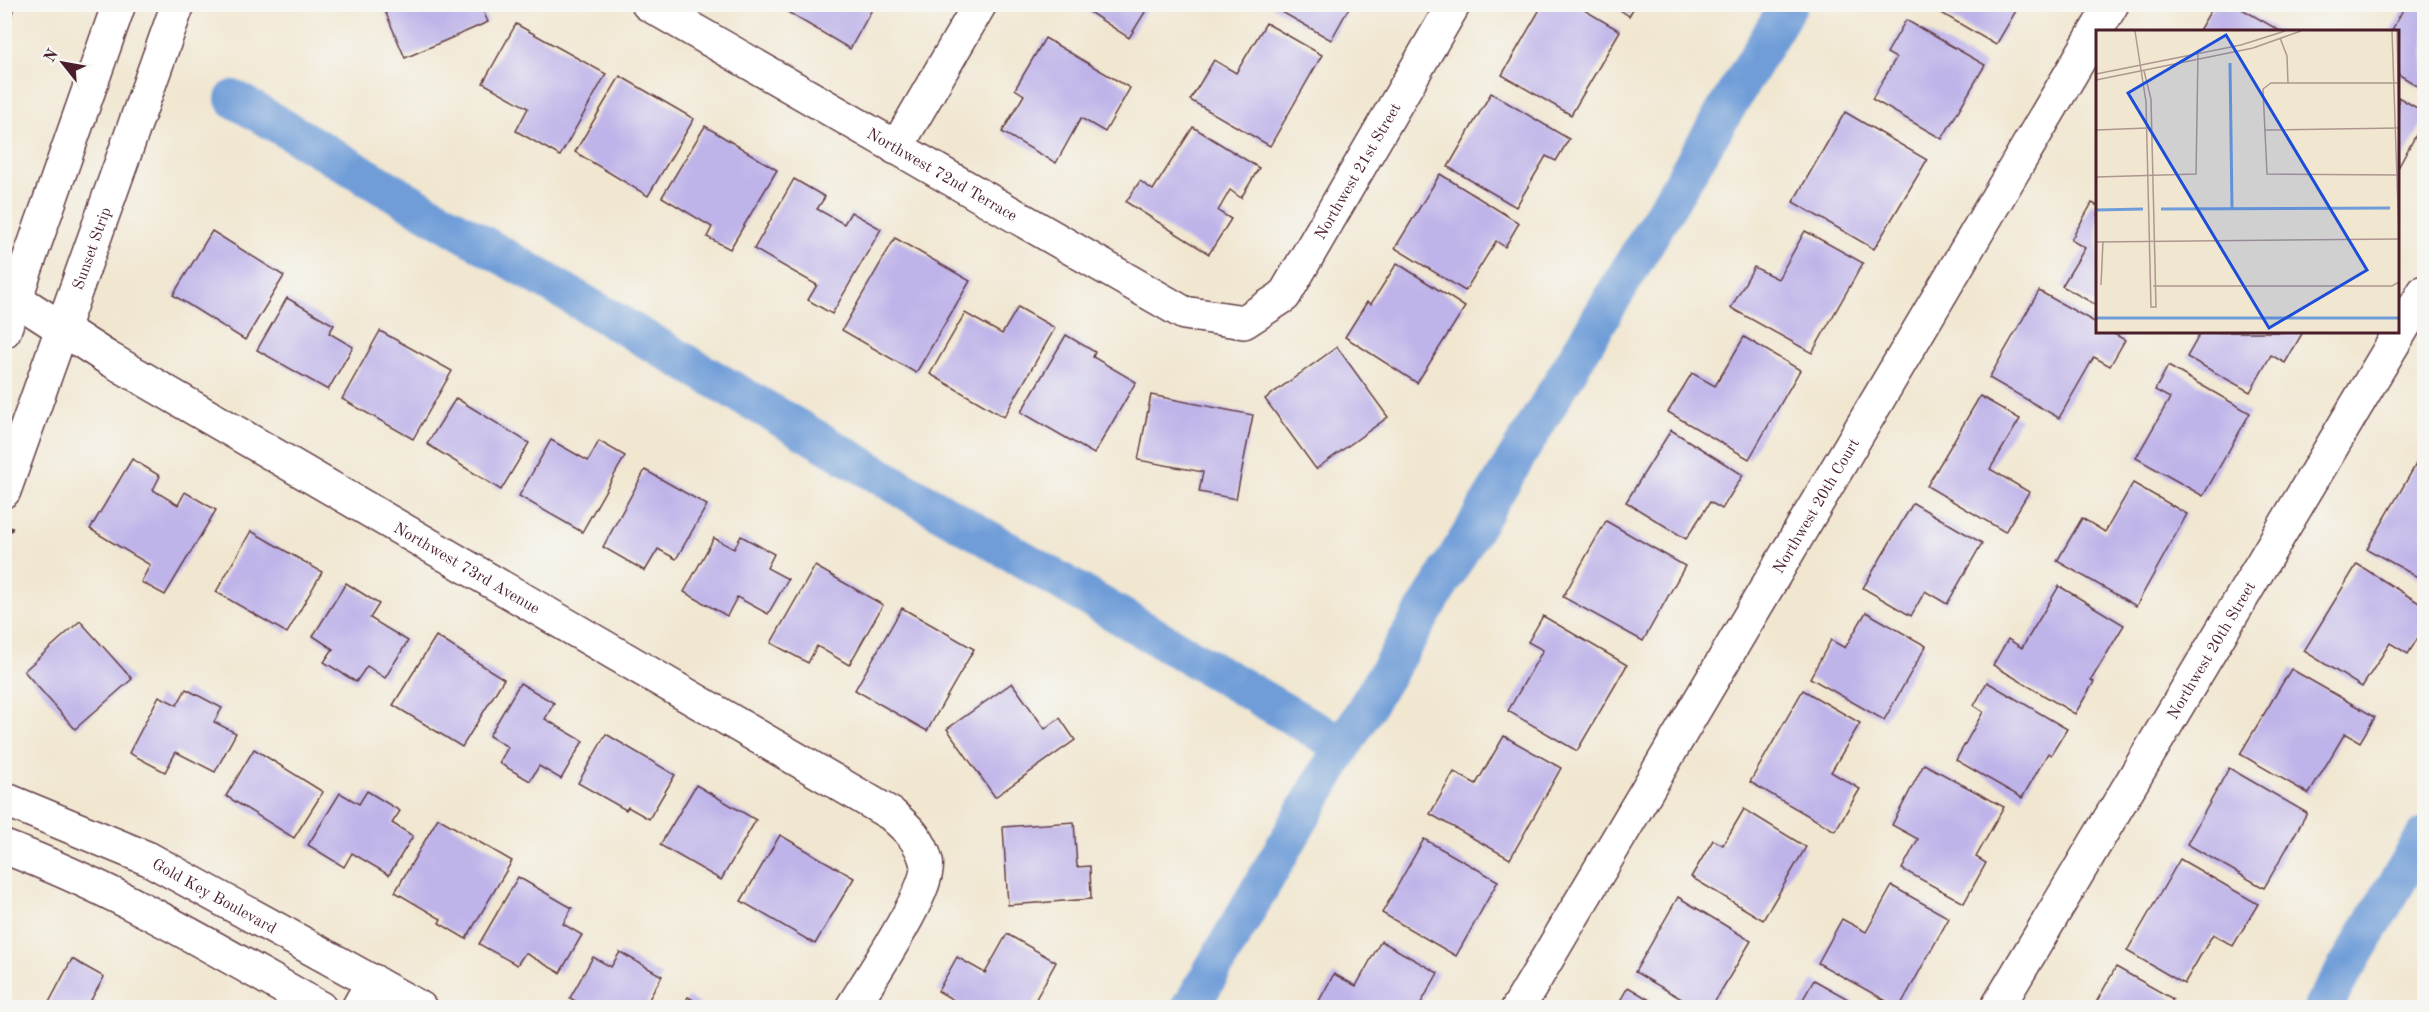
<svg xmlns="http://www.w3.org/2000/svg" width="2429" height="1012" viewBox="0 0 2429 1012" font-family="'Old Standard TT',serif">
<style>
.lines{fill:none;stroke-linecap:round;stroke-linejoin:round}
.canal{stroke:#6f9dd8;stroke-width:38}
.building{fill:#bfb4e9}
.minor-casing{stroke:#633d44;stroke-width:36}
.tertiary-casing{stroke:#633d44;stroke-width:36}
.path{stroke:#633d44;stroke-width:4;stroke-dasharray:4.5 4.5;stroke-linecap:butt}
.minor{stroke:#fff;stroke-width:33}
.tertiary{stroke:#fff;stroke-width:33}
.labels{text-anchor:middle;stroke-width:6;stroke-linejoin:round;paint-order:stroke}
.street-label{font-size:16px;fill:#4a1f2b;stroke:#f6f6f2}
.inset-river{fill:none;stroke:#6f9dd8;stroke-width:3}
.inset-road{fill:none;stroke:#ae978f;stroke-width:1.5}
.view{fill:#1d4ed8;fill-opacity:0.15;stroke:#1d4ed8;stroke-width:3}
.inset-edge{fill:none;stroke:#4a1f2b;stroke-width:3}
</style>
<rect width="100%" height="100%" fill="#f6f6f2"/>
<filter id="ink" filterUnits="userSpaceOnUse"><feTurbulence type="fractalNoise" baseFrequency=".0167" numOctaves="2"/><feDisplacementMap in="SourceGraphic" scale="12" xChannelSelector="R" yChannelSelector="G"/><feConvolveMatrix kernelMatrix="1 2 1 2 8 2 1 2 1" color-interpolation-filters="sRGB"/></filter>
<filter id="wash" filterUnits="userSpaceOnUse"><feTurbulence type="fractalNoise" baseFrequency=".008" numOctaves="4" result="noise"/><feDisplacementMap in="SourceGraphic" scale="24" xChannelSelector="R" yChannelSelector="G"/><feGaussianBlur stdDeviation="1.35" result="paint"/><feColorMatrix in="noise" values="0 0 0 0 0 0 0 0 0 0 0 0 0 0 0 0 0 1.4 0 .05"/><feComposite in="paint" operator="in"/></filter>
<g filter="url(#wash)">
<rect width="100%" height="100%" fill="#f1e7d1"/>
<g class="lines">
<g class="canal">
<path d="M234 99 1343 746"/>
<path d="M1190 1008 1343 746 1789 4"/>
<path d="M2322 1008 2424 837"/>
</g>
</g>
<g id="blocks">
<g class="building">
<path d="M4 4H15L5 36H4Z"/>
<path d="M382 4H480L488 22 405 58Z"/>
<path d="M774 4H875L850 49Z"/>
<path d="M1077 4H1150L1129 38Z"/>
<path d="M1268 4H1351L1331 40Z"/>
<path d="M1543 4H1574L1620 31 1571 115 1502 75Z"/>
<path d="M1611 4H1636L1629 16Z"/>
<path d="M1926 4H2020L1996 45Z"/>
<path d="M2406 4H2424V90L2398 74V32H2391Z"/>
<path d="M2214 5H2235L2282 32H2198Z"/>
<path d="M1906 20 1985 65 1942 139 1872 99 1896 58 1887 53Z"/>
<path d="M1266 23 1322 55 1270 146 1190 100 1214 60 1236 73Z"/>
<path d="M516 24 606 74 560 156 516 131 528 108 483 83Z"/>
<path d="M1045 38 1130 88 1105 132 1081 118 1056 163 1002 132 1024 95 1015 89Z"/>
<path d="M620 76 694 119 648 196 575 152Z"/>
<path d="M1491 93 1569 139 1556 161 1546 156 1516 207 1448 167Z"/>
<path d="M2398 97 2424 112V120L2398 168Z"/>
<path d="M1845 112 1927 160 1874 249 1793 202Z"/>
<path d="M705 126 777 170 730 249 707 237 712 227 662 197Z"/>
<path d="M1193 127 1259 168 1241 198 1230 190 1218 211 1231 219 1209 254 1126 202 1140 181 1153 190Z"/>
<path d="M1440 174 1519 223 1505 247 1496 241 1465 291 1395 248Z"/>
<path d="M794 179 825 197 817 209 844 224 851 212 881 229 832 314 808 300 817 285 754 249Z"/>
<path d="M2092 203 2098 206V306L2062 286 2085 248 2071 240Z"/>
<path d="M212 231 284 276 245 340 173 295Z"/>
<path d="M1805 231 1863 263 1812 353 1731 308 1754 267 1778 279Z"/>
<path d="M895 238 970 281 916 373 842 330Z"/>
<path d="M1397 263 1465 307 1417 383 1345 337 1367 302 1371 304Z"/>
<path d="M2039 291 2098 324V332H2111L2125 340 2110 366 2094 357 2059 418 1989 378Z"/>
<path d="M287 298 334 325 329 333 353 347 328 390 257 350Z"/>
<path d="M1018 307 1055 328 1004 417 930 374 965 313 1002 334Z"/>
<path d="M380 331 452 371 413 439 342 399Z"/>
<path d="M2201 332H2303L2285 363 2271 355 2250 392 2187 357Z"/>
<path d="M1066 335 1095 352 1093 357 1136 382 1094 454 1021 412Z"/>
<path d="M1744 337 1800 370 1749 459 1668 412 1692 373 1715 386Z"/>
<path d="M1337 347 1388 417 1316 469 1265 399Z"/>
<path d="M2168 366 2250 413 2203 496 2136 458 2170 398 2155 390Z"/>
<path d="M1151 395 1253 415 1236 499 1199 492 1203 472 1138 460Z"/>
<path d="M1980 396 2020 419 1990 469 2029 492 2005 532 1927 486Z"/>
<path d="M456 398 529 443 501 490 427 444Z"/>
<path d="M1671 430 1743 475 1722 509 1710 502 1686 539 1626 502Z"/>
<path d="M551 440 588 461 599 441 625 456 582 532 519 496Z"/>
<path d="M132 459 160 476 153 490 178 505 185 492 216 510 165 595 141 582 150 565 90 529Z"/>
<path d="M2419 459 2424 462 2423 580 2367 549Z"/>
<path d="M645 470 707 505 676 559 658 549 645 571 603 547Z"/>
<path d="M2133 483 2187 514 2136 606 2057 561 2082 518 2105 532Z"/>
<path d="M1913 503 1982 543 1947 604 1925 591 1911 616 1863 588Z"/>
<path d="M1606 521 1685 566 1643 641 1563 597Z"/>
<path d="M251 531 322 572 287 633 216 592Z"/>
<path d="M741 536 774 554 767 568 788 579 768 614 737 597 727 616 684 592 714 538 734 549Z"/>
<path d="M2357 564 2424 606V628L2408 654 2390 643 2362 687 2304 651Z"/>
<path d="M815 566 883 605 849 665 817 646 808 663 771 643Z"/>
<path d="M346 583 379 604 370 618 408 641 385 678 367 666 356 682 324 662 333 649 313 636Z"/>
<path d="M2059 586 2124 625 2091 680 2094 682 2075 714 1993 665 2008 639 2022 648Z"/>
<path d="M902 608 974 649 927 731 855 690Z"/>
<path d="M1866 612 1926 646 1884 720 1810 678 1831 640 1845 648Z"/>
<path d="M1543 616 1627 665 1577 751 1508 711 1543 650 1528 642Z"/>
<path d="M80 621 132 679 75 729 24 671Z"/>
<path d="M436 636 504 679 462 747 393 705Z"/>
<path d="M2291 669 2375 717 2360 742 2345 733 2309 794 2240 754Z"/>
<path d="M1987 682 2067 729 2051 755 2048 753 2022 798 1956 760 1983 712 1974 706Z"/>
<path d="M520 683 554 703 545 719 583 741 561 779 539 766 530 781 499 763 508 747 489 736Z"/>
<path d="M1012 683 1045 729 1060 718 1075 740 995 797 947 729Z"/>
<path d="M186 689 222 708 214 722 236 733 215 772 176 752 165 772 129 753 159 696 177 705Z"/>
<path d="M1803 690 1860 723 1831 772 1860 789 1835 831 1750 782Z"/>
<path d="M606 734 675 775 649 819 628 807 626 810 578 783Z"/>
<path d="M1504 736 1561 768 1510 859 1430 814 1454 772 1476 784Z"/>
<path d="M254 749 323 792 294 838 226 796Z"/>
<path d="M1924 764 2004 807 1976 857 1986 863 1964 903 1902 869 1918 839 1892 825Z"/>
<path d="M2229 768 2307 813 2264 888 2187 844Z"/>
<path d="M696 785 756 820 721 880 660 845Z"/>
<path d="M367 791 400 811 392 823 413 836 389 875 352 853 344 867 308 845 340 793 359 804Z"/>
<path d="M1744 809 1806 847 1763 920 1691 877 1713 840 1723 845Z"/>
<path d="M438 818 512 861 466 939 439 923 441 919 395 892Z"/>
<path d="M1074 822 1077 867 1090 866 1091 899 1008 905 1003 827Z"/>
<path d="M780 835 854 878 815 944 741 901Z"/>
<path d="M1424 839 1498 881 1456 956 1382 913Z"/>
<path d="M2180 859 2258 904 2233 946 2213 934 2184 984 2127 951Z"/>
<path d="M518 877 572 908 563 924 582 935 560 973 525 953 517 965 479 944Z"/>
<path d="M1892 886 1949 918 1899 1008 1818 963 1842 919 1866 932Z"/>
<path d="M1678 897 1751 941 1711 1008H1697L1635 972Z"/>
<path d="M1007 934 1056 962 1031 1008H967L938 991 957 957 985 973Z"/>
<path d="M1381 941 1438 973 1418 1008H1315L1334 974 1356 986Z"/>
<path d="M620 952 662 976 644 1008H587L570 998 593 957 611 967Z"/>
<path d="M72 959 104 977 91 1000 105 1008H46Z"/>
<path d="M2116 967 2173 999 2168 1008H2093Z"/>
<path d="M1814 980 1864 1008H1798Z"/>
<path d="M1628 987 1663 1008H1616Z"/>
<path d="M688 997 706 1008H682Z"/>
</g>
</g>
</g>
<g filter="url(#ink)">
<use href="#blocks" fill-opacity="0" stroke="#633d44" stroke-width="1.5"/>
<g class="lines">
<g class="minor-casing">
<g id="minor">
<path id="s1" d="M648 4 1184 313 1244 322 1284 296 1454 4"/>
<path d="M896 148 980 4"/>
<path id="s2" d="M16 299 106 357 891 814C907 828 920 839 926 861 933 887 868 981 852 1008"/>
<path id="s3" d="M4 799 149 859 420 1008"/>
<path d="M4 847C115 888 217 950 320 1008"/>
<path d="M358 1008 373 981"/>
<path id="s4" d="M1518 1008 2112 4"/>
<path id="s5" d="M1997 1008 2424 292"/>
</g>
</g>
<g class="tertiary-casing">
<g id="tertiary">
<path d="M4 331 119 4"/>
<path id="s6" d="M4 491 178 4"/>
</g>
</g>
<path class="path" d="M4 548 13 523"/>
<use href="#minor" class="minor"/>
<use href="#tertiary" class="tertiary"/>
</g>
</g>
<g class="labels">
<g class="street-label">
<text dy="6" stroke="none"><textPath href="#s1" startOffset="872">Northwest 21st Street</textPath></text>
<text dy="6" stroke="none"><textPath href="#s1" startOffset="340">Northwest 72nd Terrace</textPath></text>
<text dy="6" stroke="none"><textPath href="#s6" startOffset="258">Sunset Strip</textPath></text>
<text dy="6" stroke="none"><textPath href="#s4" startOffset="584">Northwest 20th Court</textPath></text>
<text dy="6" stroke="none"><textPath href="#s2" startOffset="525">Northwest 73rd Avenue</textPath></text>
<text dy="6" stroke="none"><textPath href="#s5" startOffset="417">Northwest 20th Street</textPath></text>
<text dy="6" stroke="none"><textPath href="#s3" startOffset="232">Gold Key Boulevard</textPath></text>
</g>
</g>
<g transform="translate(2096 30)">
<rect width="303" height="303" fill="#f1e7d1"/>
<path class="inset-river" d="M134 33 136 178M65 179 294 178M0 180 47 179M0 288H303"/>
<path class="inset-road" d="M39 1 50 72 55 277H60L55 69 48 41M296 1 303 208M301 1 303 97M184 8 191 26 192 53M0 44 145 15 189 1M0 50 157 18 205 1M302 53H175L167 59 171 144 303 145M0 100 52 98M168 100 303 98M0 147 100 144 102 24M0 212 303 209M5 255 7 211M57 256H296L303 252"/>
<path class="view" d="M130 5 271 240 173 298 32 63Z"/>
<rect width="303" height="303" class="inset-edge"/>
</g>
<rect width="2429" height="1012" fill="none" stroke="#f6f6f2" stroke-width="24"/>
<g transform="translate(63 63) rotate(301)" stroke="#f6f6f2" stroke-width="4.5" paint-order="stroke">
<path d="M0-4.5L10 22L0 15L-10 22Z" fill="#4a1f2b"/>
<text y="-9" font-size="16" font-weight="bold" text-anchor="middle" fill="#4a1f2b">N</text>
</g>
</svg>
